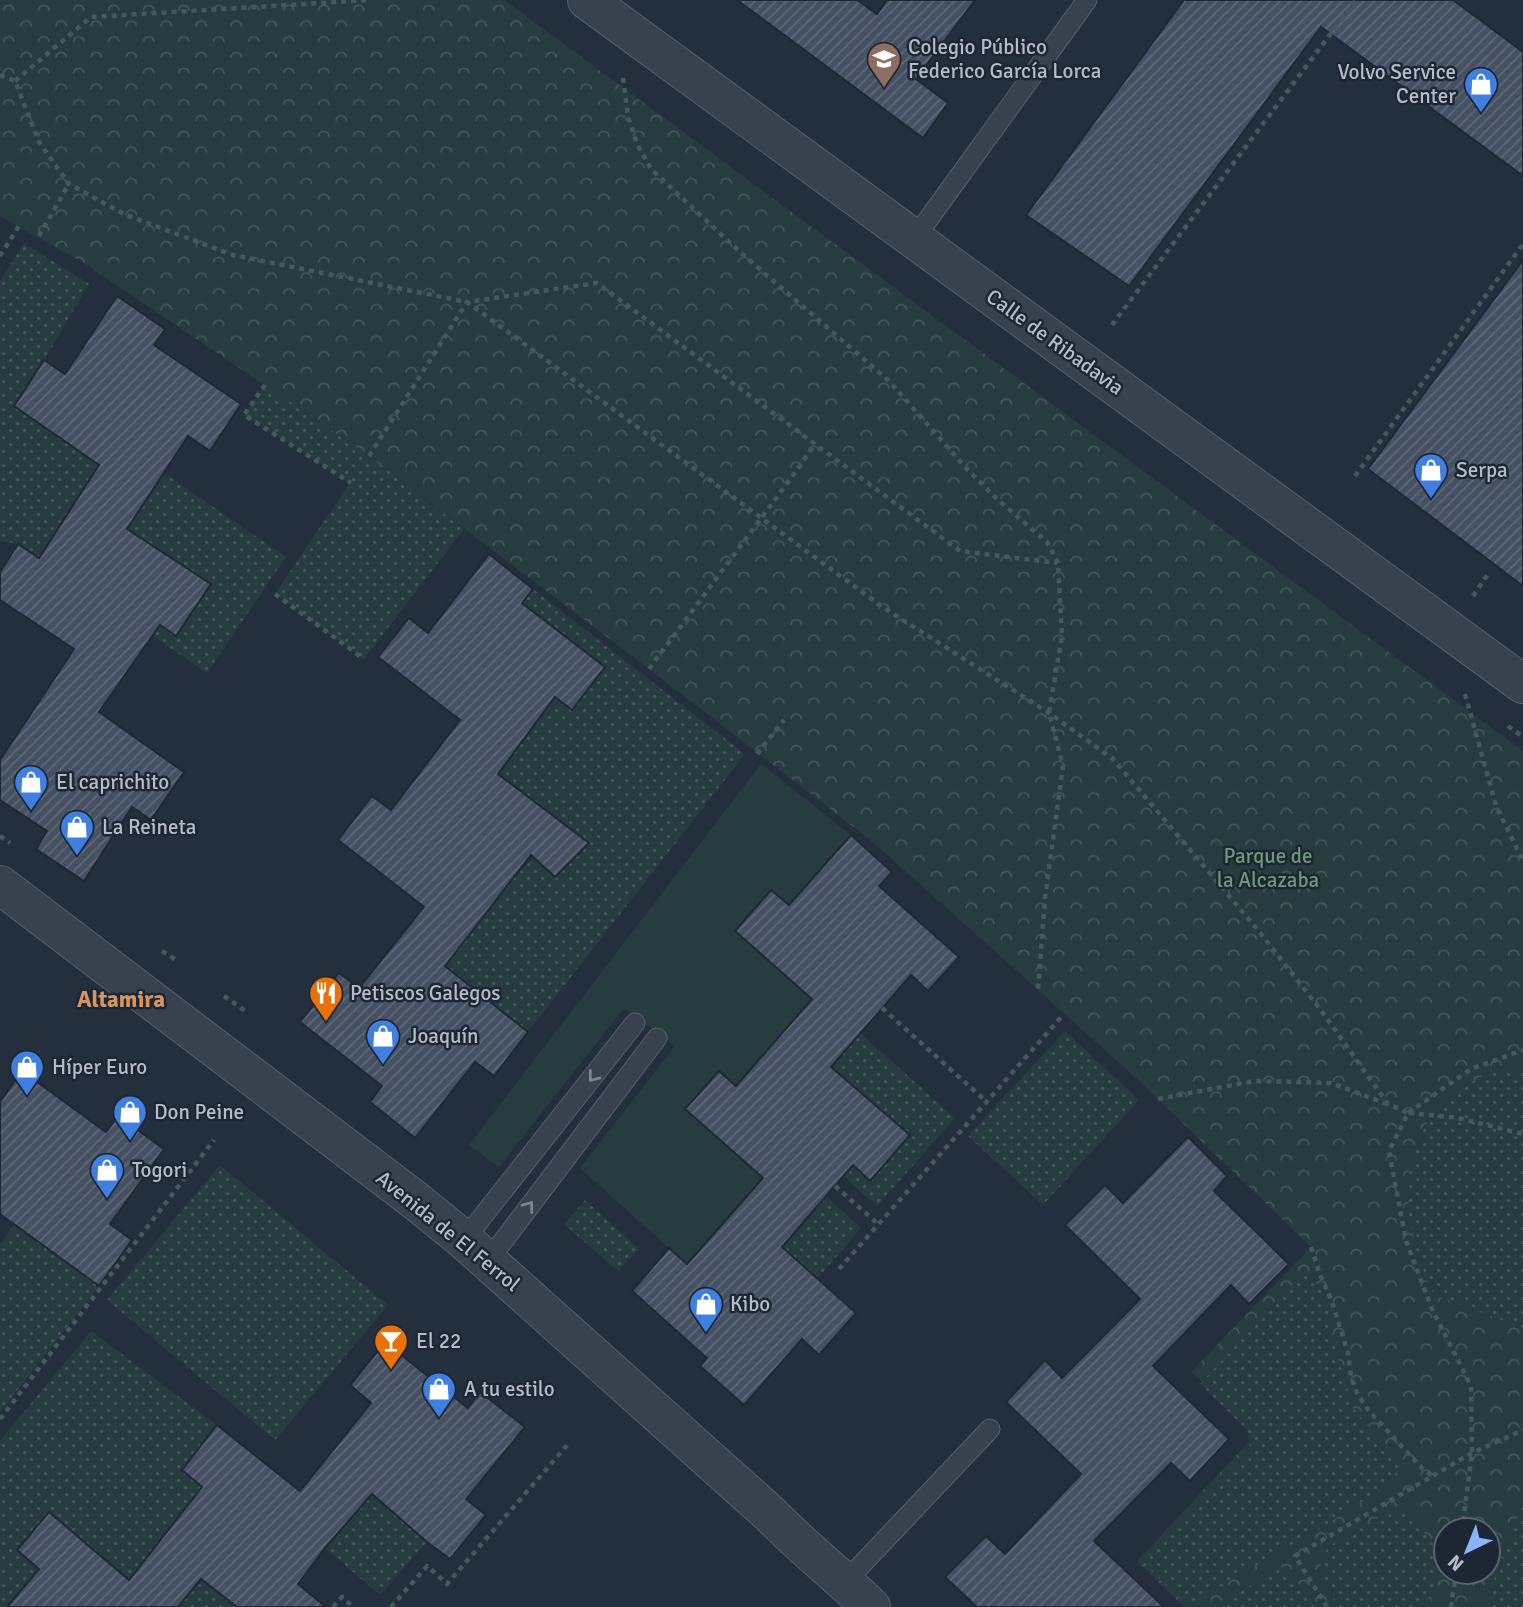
<svg xmlns="http://www.w3.org/2000/svg" width="1523" height="1607" viewBox="0 0 1523 1607" font-family="Signika,sans-serif">
<style>
.grass{fill:#263c3f}
.park{fill:url(#park-crowns);fill-rule:evenodd}
.garden{fill:url(#garden-dots)}
.building{fill:url(#building-hatch);stroke:#1f2835;stroke-width:2}
.lines{fill:none;stroke-linecap:round;stroke-linejoin:round}
.service-casing{stroke:#565f6c;stroke-width:21}
.minor-casing{stroke:#565f6c;stroke-width:40}
.path{stroke:#44595c;stroke-width:4.5;stroke-dasharray:5 5;stroke-linecap:butt}
.service{stroke:#38414e;stroke-width:19}
.minor{stroke:#38414e;stroke-width:38}
.oneway{stroke:#7c8592}
.labels{text-anchor:middle;stroke-width:5;stroke-linejoin:round;paint-order:stroke}
.poi-label{font-size:21px;fill:#b4bcc9;stroke:#1d2633;text-anchor:start}
.street-label{font-size:21px;fill:#b4bcc9;stroke:#1d2633}
.park-label{font-size:21px;fill:#6b9a76;stroke:#1d2633}
.neighbourhood-label{font-size:23px;font-weight:bold;fill:#d59563;stroke:#1d2633}
</style>
<defs>
<pattern id="park-crowns" width="20" height="18" patternUnits="userSpaceOnUse" patternTransform="scale(1.75)"><rect width="20" height="18" fill="#263c3f"/><path d="M2 6a3 3 0 1 1 6 0M12 15a3 3 0 1 1 6 0" fill="none" stroke="#435659"/></pattern>
<pattern id="garden-dots" width="8" height="8" patternUnits="userSpaceOnUse" patternTransform="scale(1.75)"><rect width="8" height="8" fill="#263c3f"/><path d="M2 2h.1M6 6h.1" fill="none" stroke="#435659" stroke-width="1.8" stroke-linecap="round"/></pattern>
<pattern id="building-hatch" width="6" height="6" patternUnits="userSpaceOnUse" patternTransform="scale(1.75)"><rect width="6" height="6" fill="#455162"/><path d="M-1 1l2-2M0 6l6-6M5 7l2-2" fill="none" stroke="#5d6877"/></pattern>
</defs>
<rect width="100%" height="100%" fill="#242f3e"/>
<path class="grass" d="M761 764 851 835 812 999 736 1086 718 1071 685 1109 763 1178 687 1264 580 1168 675 1046 624 1008 499 1167 469 1145Z"/>
<path class="park" d="M0 0H504L1523 751V1607H1184L1137 1561 1257 1433 1191 1372 1311 1247 1136 1078 873 842 649 669 369 456 84 263 0 216ZM1446 1530H1488V1572H1446Z"/>
<g class="garden">
<path d="M24 243 89 284 44 360 14 405 99 465 39 558 18 544 0 541V281Z"/>
<path d="M265 385 369 456 464 529 364 659 275 594 350 483 244 415Z"/>
<path d="M164 473 286 557 207 673 153 636 160 625 176 636 211 584 127 529Z"/>
<path d="M533 589 745 754 528 1032 445 966 512 879 534 858 555 877 588 843 498 774 555 697 572 710 605 667 522 603Z"/>
<path d="M1065 1031 1139 1100 1043 1205 968 1136Z"/>
<path d="M860 1033 955 1118 877 1206 843 1176 853 1165 871 1181 910 1135 831 1067Z"/>
<path d="M1523 1069V1328L1434 1295C1402 1229 1389 1139 1459 1091 1471 1082 1486 1072 1501 1070 1508 1069 1516 1069 1523 1069Z"/>
<path d="M220 1165 388 1305 275 1440 107 1300Z"/>
<path d="M826 1196 861 1228 817 1279 782 1247Z"/>
<path d="M585 1200 639 1249 618 1271 564 1224Z"/>
<path d="M15 1224 99 1286 0 1412V1244Z"/>
<path d="M1305 1271 1323 1290 1340 1365 1353 1408 1400 1463 1391 1483 1329 1523 1188 1606 1140 1560 1250 1447 1247 1430 1200 1384Z"/>
<path d="M91 1331 217 1425 182 1470 202 1487 129 1580 49 1512 17 1550 39 1569 7 1607H0V1441Z"/>
<path d="M371 1494 427 1542 380 1595 325 1548Z"/>
<path d="M1523 1504V1607H1487L1497 1568Z"/>
<path d="M1398 1512 1412 1516 1434 1546 1438 1566 1435 1590 1421 1607H1339L1327 1590 1320 1562 1329 1546 1377 1518Z"/>
<path d="M1285 1566 1316 1607H1213Z"/>
<path d="M203 1580 237 1607H178Z"/>
</g>
<g class="building">
<path d="M737 0H857L877 14 887 0H975L916 79 948 103 923 138Z"/>
<path d="M1184 0H1453L1523 52V176L1321 27 1129 286 1026 215Z"/>
<path d="M1523 260V586L1368 469Z"/>
<path d="M117 296 165 329 154 345 241 404 210 451 188 436 127 529 211 584 176 636 160 625 99 712 184 772 151 820 132 807 84 881 36 849 47 831 0 800V760L74 649 0 600V572L18 544 39 558 99 465 14 406 44 360 65 374Z"/>
<path d="M489 554 533 589 522 603 605 667 572 710 555 697 498 774 589 843 555 877 531 855 445 966 528 1032 494 1076 475 1062 415 1138 370 1102 382 1086 300 1022 339 973 359 988 424 907 338 840 372 796 391 810 460 720 378 657 409 618 428 633Z"/>
<path d="M851 835 892 872 879 886 959 957 928 991 911 975 831 1067 910 1135 870 1181 853 1165 782 1247 856 1313 819 1355 802 1339 744 1405 700 1366 707 1358 632 1291 669 1248 687 1264 763 1178 685 1109 719 1071 736 1086 812 999 735 931 771 890 789 905Z"/>
<path d="M22 1071 106 1132 118 1116 164 1149 110 1224 132 1240 99 1286 0 1214V1102Z"/>
<path d="M1188 1137 1227 1176 1214 1191 1289 1264 1249 1304 1231 1285 1153 1366 1229 1439 1190 1481 1171 1463 1094 1541 1164 1607H977L945 1577 986 1536 1005 1554 1081 1474 1006 1402 1045 1360 1062 1378 1140 1299 1065 1225 1105 1185 1123 1203Z"/>
<path d="M385 1342 468 1408 480 1392 525 1427 466 1499 486 1515 450 1559 427 1542 372 1494 325 1548 298 1584 326 1607H237L201 1579 178 1607H7L39 1569 17 1550 49 1512 129 1580 202 1487 182 1470 217 1425 300 1491 371 1403 350 1385Z"/>
</g>
<g class="lines">
<g class="service-casing">
<g id="service">
<path d="M914 239 1087 0"/>
<path d="M464 1240 635 1023"/>
<path d="M488 1261 657 1038"/>
<path d="M845 1582 990 1429"/>
</g>
</g>
<g class="minor-casing">
<g id="minor">
<path d="M587 0 1523 684"/>
<path d="M0 885 416 1201 464 1240 770 1514C802 1547 838 1575 871 1607"/>
</g>
</g>
<g class="path">
<path d="M0 75 15 81 39 142 69 184 126 215 233 255 467 302 884 608 1049 713 1113 759 1258 930 1320 1009 1388 1104 1408 1113 1389 1151 1406 1241 1432 1309 1471 1386 1472 1453 1462 1530"/>
<path d="M623 78 628 116 637 144 651 169 740 252 889 381 964 466 997 499 1047 542 1058 563 1062 636 1049 713 1063 766 1045 898 1038 990"/>
<path d="M15 81 91 17 370 0"/>
<path d="M39 236 69 184"/>
<path d="M0 256 19 226"/>
<path d="M1112 325 1356 0"/>
<path d="M265 385 244 415 351 483"/>
<path d="M369 456 467 302 597 283 960 551 1057 563"/>
<path d="M1355 476 1523 244"/>
<path d="M275 594 364 659"/>
<path d="M1473 596 1488 574"/>
<path d="M649 669 797 470 815 444"/>
<path d="M1465 694 1496 806 1523 861"/>
<path d="M1508 726 1523 737"/>
<path d="M757 754 784 720"/>
<path d="M0 836 10 843"/>
<path d="M162 951 176 960"/>
<path d="M224 996 248 1013"/>
<path d="M882 1008 987 1102"/>
<path d="M1158 1099 1254 1081 1331 1083 1387 1104"/>
<path d="M1408 1113 1471 1069 1523 1050"/>
<path d="M1409 1113 1458 1118 1523 1134"/>
<path d="M835 1186 878 1224"/>
<path d="M1311 1247 1319 1272 1331 1299 1348 1353 1351 1377 1357 1393 1369 1411 1422 1468 1432 1476"/>
<path d="M839 1269 1064 1014"/>
<path d="M0 1419 214 1140"/>
<path d="M333 1607 342 1597 353 1607"/>
<path d="M391 1607 427 1566 447 1584 569 1443"/>
<path d="M1327 1607 1295 1556 1472 1453 1523 1430"/>
<path d="M1451 1607 1456 1572"/>
</g>
<use href="#service" class="service"/>
<use href="#minor" class="minor"/>
</g>
<defs><path id="oneway-chevron" d="M-2-3.5L2.5 0L-2 3.5" fill="none" stroke-width="1.6" stroke-linecap="round" stroke-linejoin="round" transform="scale(1.75)"/></defs>
<g class="oneway">
<use href="#oneway-chevron" transform="translate(593 1077) rotate(128)"/>
<use href="#oneway-chevron" transform="translate(529 1206) rotate(-53)"/>
</g>
<defs>
<g id="school-pin" transform="scale(1.75)"><path d="M0 17L-7.5 6A9.5 9.5 0 1 1 7.5 6Z" fill="#8d6e63" stroke="#1d2633"/><path d="M0-5L7-2L0 1L-7-2ZM-4 1L0 2.5L4 1V4Q0 6-4 4Z" fill="#fff"/></g>
<g id="shop-pin" transform="scale(1.75)"><path d="M0 17L-7.5 6A9.5 9.5 0 1 1 7.5 6Z" fill="#3f7fe0" stroke="#1d2633"/><path d="M-5-2.5h2.3a2.7 3.5 0 0 1 5.4 0H5L5.5 6h-11ZM-1.5-2.5h3a1.5 2.3 0 0 0-3 0Z" fill="#fff"/></g>
<g id="restaurant-pin" transform="scale(1.75)"><path d="M0 17L-7.5 6A9.5 9.5 0 1 1 7.5 6Z" fill="#e8710a" stroke="#1d2633"/><path d="M-5-6h1v4h1v-4h1v4h1v-4h1v5L-1.5 .5V6h-2V.5L-5-1ZM5-6V6H3V1.5H1.5Q1.5-4 5-6Z" fill="#fff"/></g>
<g id="bar-pin" transform="scale(1.75)"><path d="M0 17L-7.5 6A9.5 9.5 0 1 1 7.5 6Z" fill="#e8710a" stroke="#1d2633"/><path d="M-6-5H6L.8 .8V4.5H3.5V6h-7V4.5H-.8V.8Z" fill="#fff"/></g>
</defs>
<g fill-rule="evenodd">
<use href="#school-pin" x="884" y="59"/>
<use href="#shop-pin" x="1481" y="84"/>
<use href="#shop-pin" x="1431" y="470"/>
<use href="#shop-pin" x="31" y="782"/>
<use href="#shop-pin" x="77" y="827"/>
<use href="#restaurant-pin" x="326" y="993"/>
<use href="#shop-pin" x="383" y="1036"/>
<use href="#shop-pin" x="27" y="1067"/>
<use href="#shop-pin" x="130" y="1112"/>
<use href="#shop-pin" x="107" y="1170"/>
<use href="#shop-pin" x="706" y="1304"/>
<use href="#bar-pin" x="391" y="1341"/>
<use href="#shop-pin" x="439" y="1389"/>
</g>
<g class="labels">
<g class="poi-label">
<text x="908" y="54">Colegio Público<tspan x="908" dy="24">Federico García Lorca</tspan></text>
<text x="1456" y="79" text-anchor="end">Volvo Service<tspan x="1456" dy="24">Center</tspan></text>
<text x="1456" y="477">Serpa</text>
<text x="56" y="789">El caprichito</text>
<text x="102" y="834">La Reineta</text>
<text x="350" y="1000">Petiscos Galegos</text>
<text x="408" y="1043">Joaquín</text>
<text x="52" y="1074">Híper Euro</text>
<text x="154" y="1119">Don Peine</text>
<text x="132" y="1177">Togori</text>
<text x="730" y="1311">Kibo</text>
<text x="416" y="1348">El 22</text>
<text x="464" y="1396">A tu estilo</text>
</g>
<g class="street-label">
<text transform="translate(1055 342) rotate(36)" y="7">Calle de Ribadavia</text>
<text transform="translate(448 1231) rotate(39)" y="7">Avenida de El Ferrol</text>
</g>
<g class="park-label">
<text x="1268" y="863">Parque de<tspan x="1268" dy="24">la Alcazaba</tspan></text>
</g>
<g class="neighbourhood-label">
<text x="121" y="1007">Altamira</text>
</g>
</g>
<g transform="translate(1467 1551) rotate(223)"><circle r="33" fill="#1d2633" stroke="#59626f" stroke-width="2"/>
<path d="M0-5L12 26L0 18L-12 26Z" fill="#8ab4f8"/>
<text y="-10" font-size="19" font-weight="bold" text-anchor="middle" fill="#b4bcc9">N</text>
</g>
</svg>
